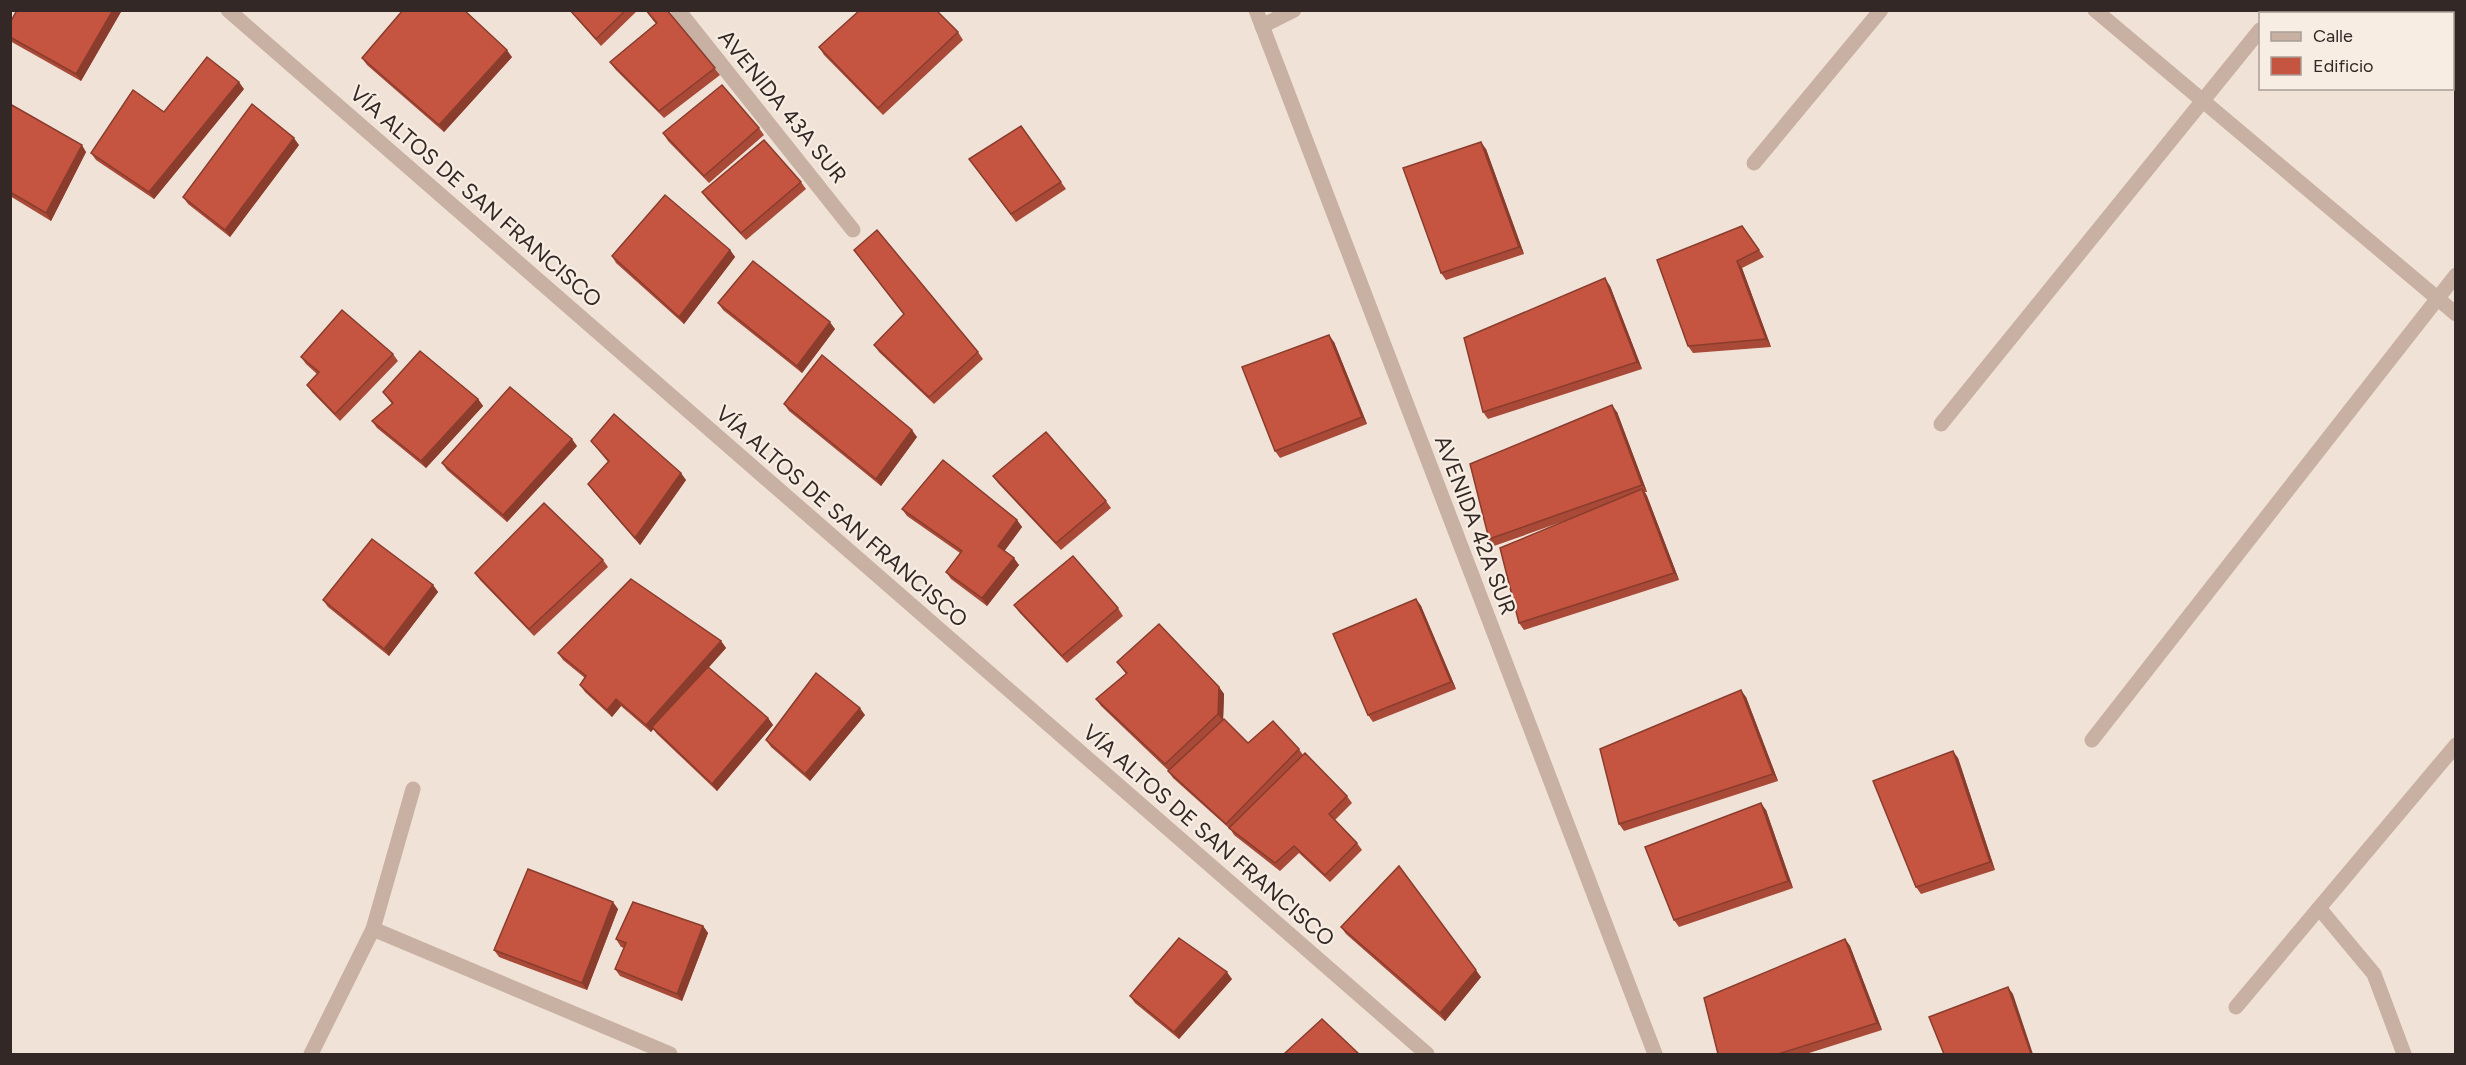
<svg xmlns="http://www.w3.org/2000/svg" width="2466" height="1065" viewBox="0 0 2466 1065" font-family="Figtree,sans-serif">
<style>
.lines{fill:none;stroke-linecap:round;stroke-linejoin:round}
.minor{stroke:#c8b1a3;stroke-width:15}
.wall{fill:#a94937}
.shaded-wall{fill:#8a3c2d}
.building{fill:#c55540;stroke:#8a3c2d;stroke-width:1.5}
.labels{text-anchor:middle;stroke-width:4.5;stroke-linejoin:round;paint-order:stroke}
.street-label{font-size:22px;fill:#332825;stroke:#f8ede3}
</style>
<rect width="100%" height="100%" fill="#f0e2d7"/>
<g class="lines">
<g class="minor">
<path d="M228 10 1427 1054"/>
<path d="M678 10 853 230"/>
<path d="M1256 10 1655 1054"/>
<path d="M2095 10 2456 314"/>
<path d="M2274 14 2276 10"/>
<path d="M1262 26 1294 10"/>
<path d="M1754 163 1881 10"/>
<path d="M1941 424 2260 30"/>
<path d="M2092 740 2456 275"/>
<path d="M2319 908 2374 974 2404 1054"/>
<path d="M373 929 670 1054"/>
<path d="M2236 1007 2456 745"/>
<path d="M311 1054 373 929 413 789"/>
</g>
</g>
<g class="wall">
<path d="M122 10 81 81 10 41V23Z"/>
<path d="M569 10H638L601 46Z"/>
<path d="M645 10H667L720 75 664 118 615 69 610 62 656 24Z"/>
<path d="M958 32 963 40 883 115 824 55 819 47Z"/>
<path d="M512 57 444 132 367 65 362 58Z"/>
<path d="M244 89 154 199 96 160 91 153 164 112Z"/>
<path d="M10 104 86 152 51 221 10 196Z"/>
<path d="M1021 126 1066 189 1016 222 969 159Z"/>
<path d="M759 128 764 135 709 183 668 141 663 133Z"/>
<path d="M299 145 230 237 188 204 183 197Z"/>
<path d="M1486 149 1524 254 1446 280 1441 273Z"/>
<path d="M801 182 806 189 746 240 707 199 702 192Z"/>
<path d="M1742 226 1764 257 1742 268 1771 347 1693 353 1688 346Z"/>
<path d="M730 250 735 257 684 324 616 263 612 256Z"/>
<path d="M1610 286 1642 369 1488 419 1483 412Z"/>
<path d="M718 303 835 329 802 373 723 310Z"/>
<path d="M1334 342 1367 424 1280 458 1275 451Z"/>
<path d="M874 345 978 352 983 359 934 404 879 352Z"/>
<path d="M393 354 398 361 340 421 312 392 307 385 317 374 306 364 301 357Z"/>
<path d="M383 392 478 399 483 406 426 468 377 428 372 421 392 404Z"/>
<path d="M784 404 917 437 881 486 789 411Z"/>
<path d="M1617 412 1647 492H1645L1647 496 1679 580 1524 630 1519 623 1570 519 1494 546 1489 539Z"/>
<path d="M591 441 686 480 640 545 593 491 588 484 608 462Z"/>
<path d="M577 446 507 522 447 470 442 463Z"/>
<path d="M993 476 1106 501 1111 508 1061 550 998 483Z"/>
<path d="M902 509 1017 520 1022 527 1004 551 1019 565 987 606 951 579 946 572 960 553 907 516Z"/>
<path d="M603 560 608 567 534 636 480 580 475 573Z"/>
<path d="M433 585 438 592 389 656 328 607 323 600Z"/>
<path d="M1416 599 1421 606 1456 689 1373 722 1368 715Z"/>
<path d="M1014 605 1118 608 1123 616 1067 663 1019 612Z"/>
<path d="M721 641 726 648 708 668 768 718 773 725 717 791 657 734 653 729 651 732 621 706 612 717 585 692 580 685 585 678 563 660 558 653Z"/>
<path d="M1117 662 1219 687 1224 694 1223 721 1248 743 1299 749 1303 755 1347 796 1352 803 1335 820 1357 843 1362 850 1330 882 1299 853 1280 871 1234 835 1231 830 1173 778 1168 771H1169L1101 706 1096 699 1126 674Z"/>
<path d="M1746 697 1778 781 1624 831 1619 824Z"/>
<path d="M865 715 810 781 771 747 766 740Z"/>
<path d="M1958 758 1995 870 1921 894 1916 887Z"/>
<path d="M1766 810 1793 888 1679 927 1674 920Z"/>
<path d="M618 909 587 990 499 957 494 950Z"/>
<path d="M703 926 708 933 682 1001 620 976 615 969 624 948 621 947 616 939Z"/>
<path d="M1341 927 1481 977 1445 1021 1346 934Z"/>
<path d="M1845 939 1850 946 1882 1030 1806 1054H1718Z"/>
<path d="M1232 979 1179 1039 1135 1003 1130 996Z"/>
</g>
<g class="shaded-wall">
<path d="M113 10H122L81 81 76 74Z"/>
<path d="M507 50 512 57 444 132 439 125Z"/>
<path d="M239 82 244 89 154 199 149 192Z"/>
<path d="M294 138 299 145 230 237 225 230Z"/>
<path d="M1481 142 1486 149 1524 254 1519 247Z"/>
<path d="M82 145 86 152 51 221 46 213Z"/>
<path d="M730 250 735 257 684 324 679 317Z"/>
<path d="M1737 261 1742 268 1771 347 1766 339Z"/>
<path d="M1605 278 1610 286 1642 369 1637 362Z"/>
<path d="M830 322 835 329 802 373 797 366Z"/>
<path d="M1329 335 1334 342 1367 424 1362 417Z"/>
<path d="M478 399 483 406 426 468 421 461Z"/>
<path d="M1612 405 1617 412 1647 492 1642 485Z"/>
<path d="M912 430 917 437 881 486 876 479Z"/>
<path d="M572 439 577 446 507 522 503 515Z"/>
<path d="M681 473 686 480 640 545 635 538Z"/>
<path d="M1642 489 1647 496 1679 580 1674 573Z"/>
<path d="M1017 520 1022 527 1003 553 998 546Z"/>
<path d="M1014 558 1019 565 987 606 982 598Z"/>
<path d="M433 585 438 592 389 656 384 649Z"/>
<path d="M1416 599 1421 606 1456 689 1451 682Z"/>
<path d="M721 641 726 648 651 732 646 725Z"/>
<path d="M1219 687 1224 694 1223 721 1218 714Z"/>
<path d="M1741 690 1746 697 1778 781 1773 774Z"/>
<path d="M616 699 621 706 612 717 607 710Z"/>
<path d="M860 708 865 715 810 781 805 774Z"/>
<path d="M768 718 773 725 717 791 712 784Z"/>
<path d="M1953 751 1958 758 1995 870 1990 862Z"/>
<path d="M1761 803 1766 810 1793 888 1788 881Z"/>
<path d="M613 902 618 909 587 990 582 983Z"/>
<path d="M703 926 708 933 682 1001 677 994Z"/>
<path d="M1845 939 1850 946 1882 1030 1877 1023Z"/>
<path d="M1476 970 1481 977 1445 1021 1440 1013Z"/>
<path d="M1227 972 1232 979 1179 1039 1174 1032Z"/>
<path d="M2008 987 2013 994 2033 1054H2031Z"/>
</g>
<g class="building">
<path d="M17 10H113L76 74 10 37V23Z"/>
<path d="M403 10H464L507 50 439 125 362 58Z"/>
<path d="M570 10H626L596 39Z"/>
<path d="M646 10H667L715 68 659 111 610 62 657 23Z"/>
<path d="M860 10H936L958 32 878 108 819 47Z"/>
<path d="M207 57 239 82 149 192 91 153 133 90 164 112Z"/>
<path d="M722 85 759 128 704 176 663 133Z"/>
<path d="M10 104 82 145 46 213 10 192Z"/>
<path d="M252 104 294 138 225 230 183 197Z"/>
<path d="M1021 126 1061 182 1011 214 969 159Z"/>
<path d="M764 140 801 182 741 233 702 192Z"/>
<path d="M1481 142 1519 247 1441 273 1403 168Z"/>
<path d="M665 195 730 250 679 317 612 256Z"/>
<path d="M1742 226 1759 250 1737 261 1766 339 1688 346 1657 260Z"/>
<path d="M877 230 978 352 929 397 874 345 904 314 854 250Z"/>
<path d="M753 261 830 322 797 366 718 303Z"/>
<path d="M1605 278 1637 362 1483 412 1464 338Z"/>
<path d="M342 310 393 354 335 414 307 385 319 372 301 357Z"/>
<path d="M1329 335 1362 417 1275 451 1242 367Z"/>
<path d="M420 351 478 399 421 461 372 421 393 403 383 392Z"/>
<path d="M822 355 912 430 876 479 784 404Z"/>
<path d="M510 387 572 439 503 515 442 463Z"/>
<path d="M1612 405 1642 485 1489 539 1470 464Z"/>
<path d="M614 414 681 473 635 538 588 484 609 461 591 441Z"/>
<path d="M1046 432 1106 501 1056 543 993 476Z"/>
<path d="M943 460 1017 520 998 546 1014 558 982 598 946 572 962 551 902 509Z"/>
<path d="M1642 489 1674 573 1519 623 1500 548Z"/>
<path d="M544 503 603 560 529 629 475 573Z"/>
<path d="M372 539 433 585 384 649 323 600Z"/>
<path d="M1073 556 1118 608 1062 656 1014 605Z"/>
<path d="M631 579 721 641 646 725 616 699 607 710 580 685 586 676 558 653Z"/>
<path d="M1416 599 1451 682 1368 715 1333 634Z"/>
<path d="M1159 624 1219 687 1218 714 1165 764 1096 699 1127 673 1117 662Z"/>
<path d="M708 667 768 718 712 784 652 727Z"/>
<path d="M816 673 860 708 805 774 766 740Z"/>
<path d="M1741 690 1773 774 1619 824 1600 749Z"/>
<path d="M1224 719 1248 743 1273 721 1299 749 1226 824 1168 771Z"/>
<path d="M1953 751 1990 862 1916 887 1873 781Z"/>
<path d="M1305 753 1347 796 1329 814 1357 843 1325 875 1294 846 1275 863 1229 828Z"/>
<path d="M1761 803 1788 881 1674 920 1645 847Z"/>
<path d="M1399 866 1476 970 1440 1013 1341 927Z"/>
<path d="M528 869 613 902 582 983 494 950Z"/>
<path d="M633 902 703 926 677 994 615 969 626 943 616 939Z"/>
<path d="M1179 938 1227 972 1174 1032 1130 996Z"/>
<path d="M1845 939 1877 1023 1778 1054H1718L1704 998Z"/>
<path d="M2008 987 2031 1054H1944L1929 1017Z"/>
<path d="M1322 1019 1359 1054H1284Z"/>
</g>
<g class="labels">
<g class="street-label">
<text transform="translate(783 106) rotate(51)" y="8">AVENIDA 43A SUR</text>
<text transform="translate(476 196) rotate(41)" y="8">VÍA ALTOS DE SAN FRANCISCO</text>
<text transform="translate(842 516) rotate(41)" y="8">VÍA ALTOS DE SAN FRANCISCO</text>
<text transform="translate(1476 525) rotate(69)" y="8">AVENIDA 42A SUR</text>
<text transform="translate(1209 835) rotate(41)" y="8">VÍA ALTOS DE SAN FRANCISCO</text>
</g>
</g>
<rect width="2466" height="1065" fill="none" stroke="#332825" stroke-width="24"/>
<rect x="2259" y="12" width="195" height="78" fill="#f8ede3" stroke="#a99e97" stroke-width="1.5"/>
<rect x="2271" y="32" width="30" height="9" fill="#c8b1a3" stroke="#a99e97" stroke-width="1.5"/>
<text x="2313" y="42" font-size="18" fill="#332825">Calle</text>
<rect x="2271" y="57" width="30" height="18" fill="#c55540" stroke="#a99e97" stroke-width="1.5"/>
<text x="2313" y="72" font-size="18" fill="#332825">Edificio</text>
</svg>
